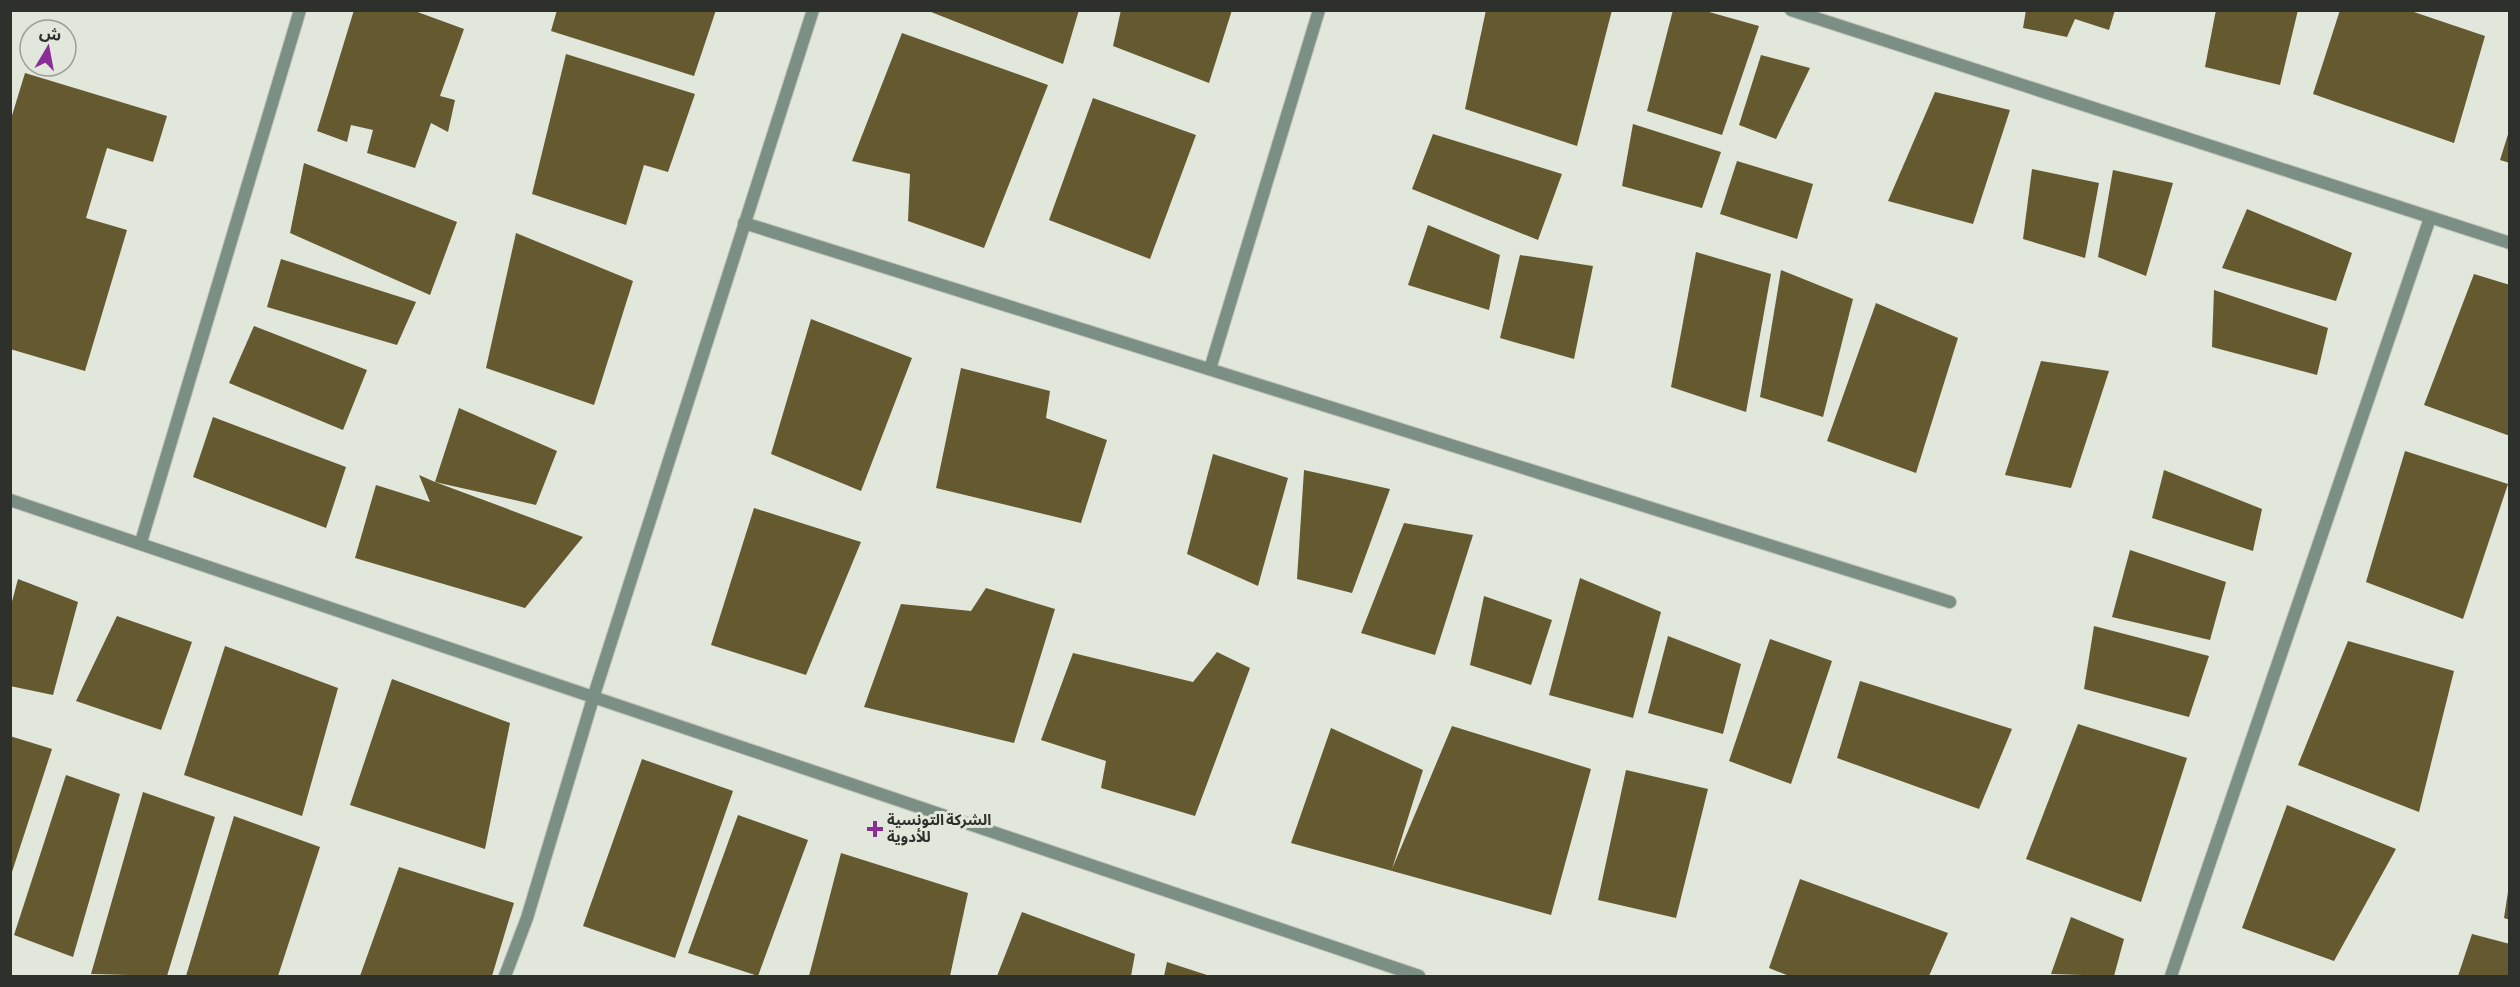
<svg xmlns="http://www.w3.org/2000/svg" width="2520" height="987" viewBox="0 0 2520 987" font-family="'Asap Condensed','Noto Sans Arabic',sans-serif">
<style>
.building{fill:#65592f}
.lines{fill:none;stroke-linecap:round;stroke-linejoin:round}
.street-casing{stroke:#bec2b8;stroke-width:14}
.street{stroke:#7c8f84;stroke-width:12}
.poi-dot{fill:#8b2d98;stroke:#e2e7db;stroke-width:2}
.labels{text-anchor:middle;stroke-width:6;stroke-linejoin:round;paint-order:stroke}
.poi-label{font-size:15px;font-weight:bold;fill:#2e302b;stroke:#e2e7db;text-anchor:start}
</style>
<rect width="100%" height="100%" fill="#e2e7db"/>
<g class="building">
<path d="M354 10H412L464 29 440 96 455 100 448 132 431 123 415 168 367 153 373 130 351 125 347 142 317 131Z"/>
<path d="M557 10H716L694 76 551 31Z"/>
<path d="M926 10H1079L1063 64Z"/>
<path d="M1121 10H1232L1209 83 1113 46Z"/>
<path d="M1486 10H1612L1577 146 1465 109Z"/>
<path d="M1673 10H1702L1759 26 1722 135 1647 111Z"/>
<path d="M2026 10H2115L2109 30 2075 19 2067 37 2023 28Z"/>
<path d="M2216 10H2298L2280 85 2205 67Z"/>
<path d="M2340 10H2408L2485 36 2454 143 2313 94Z"/>
<path d="M902 33 1048 85 984 248 908 221 910 174 852 161Z"/>
<path d="M566 54 695 94 668 172 644 165 626 225 532 194Z"/>
<path d="M1761 55 1810 68 1776 139 1739 125Z"/>
<path d="M25 73 167 116 153 162 107 148 86 218 127 230 85 371 10 349V122Z"/>
<path d="M1935 92 2010 110 1973 224 1888 201Z"/>
<path d="M1093 98 1196 135 1150 259 1049 220Z"/>
<path d="M1633 124 1721 152 1702 208 1622 186Z"/>
<path d="M2510 128V163L2500 160Z"/>
<path d="M1433 134 1562 174 1538 240 1412 189Z"/>
<path d="M1737 161 1813 184 1797 239 1720 214Z"/>
<path d="M304 163 457 222 430 295 290 233Z"/>
<path d="M2032 169 2099 183 2085 258 2023 239Z"/>
<path d="M2113 170 2173 183 2146 276 2098 257Z"/>
<path d="M2247 209 2352 253 2336 301 2222 268Z"/>
<path d="M1428 225 1500 255 1489 310 1408 285Z"/>
<path d="M516 233 633 281 594 405 486 368Z"/>
<path d="M1696 252 1771 274 1746 412 1671 387Z"/>
<path d="M1520 255 1593 266 1574 359 1500 338Z"/>
<path d="M281 259 416 302 397 345 267 307Z"/>
<path d="M1781 270 1853 299 1823 417 1760 397Z"/>
<path d="M2474 274 2510 285V436L2424 405Z"/>
<path d="M2214 290 2328 328 2317 375 2212 347Z"/>
<path d="M1876 303 1958 338 1916 473 1827 441Z"/>
<path d="M811 319 912 358 861 491 771 454Z"/>
<path d="M254 326 367 370 343 430 229 383Z"/>
<path d="M2041 361 2109 371 2071 488 2005 475Z"/>
<path d="M961 368 1050 391 1046 418 1107 440 1081 523 936 488Z"/>
<path d="M459 408 557 451 536 505 435 482Z"/>
<path d="M213 417 346 467 326 528 193 477Z"/>
<path d="M2405 451 2508 484 2463 619 2366 582Z"/>
<path d="M1213 454 1288 478 1258 586 1187 554Z"/>
<path d="M1304 470 1390 489 1352 593 1297 579Z"/>
<path d="M2164 470 2262 509 2253 551 2152 518Z"/>
<path d="M419 475 435 482 583 537 525 608 355 558 376 485 430 502Z"/>
<path d="M754 508 861 542 806 675 711 645Z"/>
<path d="M1404 523 1473 535 1435 655 1361 633Z"/>
<path d="M2130 550 2226 582 2210 640 2112 617Z"/>
<path d="M1580 578 1661 612 1633 718 1549 695Z"/>
<path d="M18 579 78 602 53 695 10 686V609Z"/>
<path d="M986 588 1055 609 1014 743 864 707 901 604 971 611Z"/>
<path d="M1484 596 1552 620 1531 685 1470 665Z"/>
<path d="M117 616 192 642 161 730 76 701Z"/>
<path d="M2094 626 2209 656 2189 717 2084 689Z"/>
<path d="M1668 636 1741 664 1723 734 1648 713Z"/>
<path d="M1770 639 1832 661 1791 784 1729 761Z"/>
<path d="M2348 641 2454 671 2419 812 2298 765Z"/>
<path d="M225 646 338 688 302 816 184 775Z"/>
<path d="M1217 652 1250 668 1195 816 1101 788 1106 761 1041 740 1073 653 1193 682Z"/>
<path d="M392 679 510 723 485 849 350 805Z"/>
<path d="M1860 681 2012 729 1979 809 1837 758Z"/>
<path d="M2078 724 2187 758 2141 902 2026 859Z"/>
<path d="M1452 726 1591 769 1551 915 1291 843 1331 728 1423 770 1392 869Z"/>
<path d="M10 736 52 749 11 875H10Z"/>
<path d="M642 759 733 791 675 958 583 926Z"/>
<path d="M1626 770 1708 789 1676 918 1598 900Z"/>
<path d="M66 775 120 794 73 957 14 935Z"/>
<path d="M143 792 215 817 167 976 91 974Z"/>
<path d="M2287 805 2396 849 2334 961 2242 928Z"/>
<path d="M738 815 808 840 758 976 688 953Z"/>
<path d="M234 816 320 847 278 976H186Z"/>
<path d="M841 853 968 893 950 976H809Z"/>
<path d="M399 867 514 903 492 976H360Z"/>
<path d="M1800 879 1948 933 1929 976H1789L1769 968Z"/>
<path d="M2508 892H2510V920L2504 918Z"/>
<path d="M1022 912 1135 954 1131 976H997Z"/>
<path d="M2071 917 2124 939 2114 976 2051 974Z"/>
<path d="M2472 934 2510 944V976H2458Z"/>
<path d="M1167 962 1210 976H1164Z"/>
</g>
<g class="lines">
<g class="street-casing">
<g id="street">
<path d="M1791 10 2510 243"/>
<path d="M744 223 1950 602"/>
<path d="M1210 369 1319 10"/>
<path d="M10 500 1419 976"/>
<path d="M141 542 300 10"/>
<path d="M505 976 527 918 594 695 813 10"/>
<path d="M2171 976 2430 218"/>
</g>
</g>
<use href="#street" class="street"/>
</g>
<path class="poi-dot" d="M872 820h6v6h6v6h-6v6h-6v-6h-6v-6h6z"/>
<g class="labels">
<g class="poi-label">
<text x="887" y="825">الشركة التونسية<tspan x="887" dy="17">للأدوية</tspan></text>
</g>
</g>
<rect width="2520" height="987" fill="none" stroke="#2e302b" stroke-width="24"/>
<g transform="translate(48 48) rotate(10)"><circle r="28" fill="#e2e7db" stroke="#9a9e95" stroke-width="1.5"/>
<path d="M0-4.5L10 22L0 15L-10 22Z" fill="#8b2d98"/>
<text y="-9" font-size="16" font-weight="bold" text-anchor="middle" fill="#2e302b">ش</text>
</g>
</svg>
